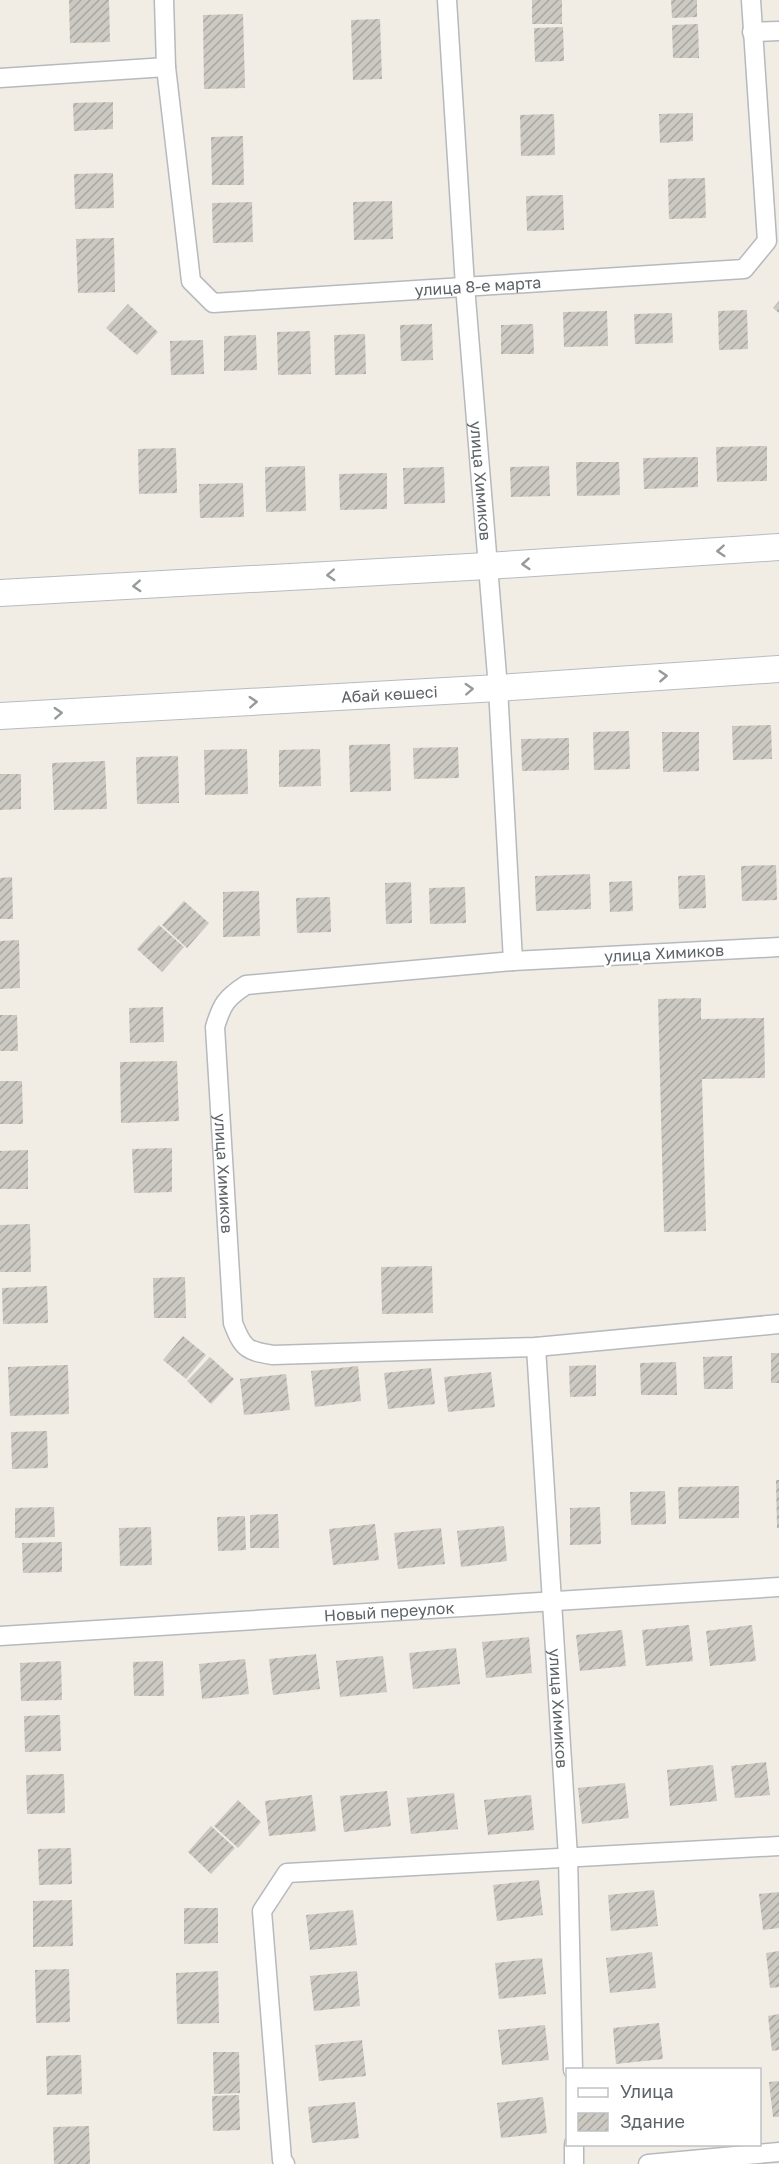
<svg xmlns="http://www.w3.org/2000/svg" width="779" height="2164" viewBox="0 0 779 2164" font-family="'Golos Text',sans-serif">
<style>
.building{fill:url(#building-hatch)}
.lines{fill:none;stroke-linecap:round;stroke-linejoin:round}
.street-casing{stroke:#b6b9bd;stroke-width:21}
.secondary-casing{stroke:#b7bbc0;stroke-width:28}
.street{stroke:#fff;stroke-width:18}
.secondary{stroke:#fff;stroke-width:26}
.oneway{stroke:#969a9c}
.labels{text-anchor:middle;stroke-width:5;stroke-linejoin:round;paint-order:stroke}
.street-label{font-size:16px;fill:#5d6367;stroke:#fff}
</style>
<defs>
<pattern id="building-hatch" width="6" height="6" patternUnits="userSpaceOnUse" patternTransform="scale(1.5)"><rect width="6" height="6" fill="#ccc8c2"/><path d="M-1 1l2-2M0 6l6-6M5 7l2-2" fill="none" stroke="#a9a6a1"/></pattern>
</defs>
<rect width="100%" height="100%" fill="#f1ede5"/>
<g class="building">
<path d="M69 0H109L110 42 70 43Z"/>
<rect x="532" y="0" width="30" height="24"/>
<path d="M671 0H697V17L672 18Z"/>
<path d="M243 14 245 88 204 89 203 15Z"/>
<path d="M380 19 382 79 353 80 351 20Z"/>
<path d="M698 24 699 58H673L672 25Z"/>
<path d="M563 27 564 61 535 62 534 28Z"/>
<path d="M113 102V129L74 131 73 103Z"/>
<path d="M693 113V141L660 143 659 114Z"/>
<path d="M554 114 555 155 521 156 520 115Z"/>
<path d="M243 136 244 185H212L211 137Z"/>
<path d="M113 173 114 208 75 209 74 174Z"/>
<path d="M705 178 706 218 669 219 668 179Z"/>
<path d="M563 195 564 230 527 231 526 196Z"/>
<path d="M392 201 393 239 354 240 353 202Z"/>
<path d="M252 202 253 242 213 243 212 203Z"/>
<path d="M114 238 115 292 78 293 76 239Z"/>
<path d="M779 301V313L773 308Z"/>
<path d="M128 304 158 332 137 355 106 328Z"/>
<path d="M747 310 748 349 719 350 718 311Z"/>
<path d="M607 311 608 346 564 347 563 312Z"/>
<path d="M672 313 673 343 635 344 634 314Z"/>
<path d="M432 324 433 360 401 361 400 325Z"/>
<path d="M533 324 534 354H501V325Z"/>
<path d="M310 331 311 374 278 375 277 332Z"/>
<path d="M365 334 366 374 335 375 334 335Z"/>
<path d="M256 335 257 370 224 371V336Z"/>
<path d="M203 340 204 374 171 375 170 341Z"/>
<path d="M767 446V481L717 482 716 447Z"/>
<path d="M176 448 177 493 139 494 138 449Z"/>
<path d="M698 457V487L644 489 643 458Z"/>
<path d="M576 462H619L620 495 577 496Z"/>
<path d="M305 466 306 511 266 512 265 467Z"/>
<path d="M549 466 550 496 511 497 510 467Z"/>
<path d="M444 467 445 503 404 504 403 468Z"/>
<path d="M387 473V509L340 510 339 474Z"/>
<path d="M243 483 244 517 200 518 199 484Z"/>
<path d="M771 725 772 759 733 760 732 726Z"/>
<path d="M629 731 630 769 594 770 593 732Z"/>
<path d="M662 732H699V771L663 772Z"/>
<path d="M569 738V770L522 771 521 739Z"/>
<path d="M390 744 391 791 350 792 349 745Z"/>
<path d="M458 747 459 778 414 779 413 748Z"/>
<path d="M247 749 248 794 205 795 204 750Z"/>
<path d="M320 749 321 786 279 787V750Z"/>
<path d="M178 756 179 803 137 804 136 757Z"/>
<path d="M105 761 107 809 54 810 52 763Z"/>
<path d="M0 774H21V809L0 810Z"/>
<path d="M776 865 777 900 742 901 741 866Z"/>
<path d="M590 874 591 909 536 911 535 876Z"/>
<path d="M705 875 706 908 679 909 678 876Z"/>
<path d="M12 877 13 919H0V878Z"/>
<path d="M632 881 633 911 610 912 609 882Z"/>
<path d="M411 882 412 923 386 924 385 883Z"/>
<path d="M465 887 466 923 430 924 429 888Z"/>
<path d="M259 891 260 936 223 937V892Z"/>
<path d="M330 897 331 932 297 933 296 898Z"/>
<path d="M184 901 209 923 187 948 162 925Z"/>
<path d="M159 925 184 947 162 972 137 949Z"/>
<path d="M19 940 20 988 0 989V941Z"/>
<path d="M701 998V1019L764 1018 765 1078 702 1079 706 1231 664 1232 658 999Z"/>
<path d="M163 1007 164 1042 130 1043 129 1008Z"/>
<path d="M0 1015H17L18 1051H0Z"/>
<path d="M177 1061 179 1121 121 1123 120 1062Z"/>
<path d="M0 1081H22L23 1124H0Z"/>
<path d="M172 1148V1192L134 1193 132 1149Z"/>
<path d="M28 1150V1189H0V1151Z"/>
<path d="M30 1224 31 1272H0V1225Z"/>
<path d="M432 1266 433 1313 382 1314 381 1267Z"/>
<path d="M185 1277 186 1318H154L153 1278Z"/>
<path d="M47 1286 48 1323 3 1324 2 1288Z"/>
<path d="M183 1336 206 1355 186 1379 163 1360Z"/>
<rect x="771" y="1353" width="8" height="30"/>
<path d="M732 1356 733 1389H704L703 1357Z"/>
<path d="M210 1357 234 1379 211 1404 187 1381Z"/>
<path d="M676 1362 677 1395H641L640 1363Z"/>
<path d="M68 1365 69 1414 10 1416 8 1367Z"/>
<path d="M596 1365V1396L570 1397 569 1366Z"/>
<path d="M358 1366 361 1401 315 1407 311 1371Z"/>
<path d="M431 1368 435 1404 388 1409 384 1373Z"/>
<path d="M491 1372 495 1407 448 1412 444 1377Z"/>
<path d="M286 1374 290 1410 244 1415 240 1379Z"/>
<path d="M47 1431 48 1468 12 1469 11 1432Z"/>
<path d="M776 1480H779V1528H777Z"/>
<path d="M739 1486V1518L679 1519 678 1487Z"/>
<path d="M665 1491 666 1524 631 1525 630 1492Z"/>
<path d="M54 1507 55 1537 15 1538V1508Z"/>
<path d="M600 1507 601 1544 570 1545V1508Z"/>
<path d="M278 1514 279 1548H250V1515Z"/>
<path d="M245 1516 246 1550 218 1551 217 1517Z"/>
<path d="M375 1524 379 1560 333 1565 329 1529Z"/>
<path d="M504 1526 507 1561 461 1567 457 1531Z"/>
<path d="M151 1527 152 1565 120 1566 119 1528Z"/>
<path d="M441 1528 445 1564 398 1569 394 1533Z"/>
<path d="M62 1542V1572L23 1573 22 1543Z"/>
<path d="M689 1625 693 1661 646 1666 642 1630Z"/>
<path d="M752 1625 756 1661 710 1666 706 1631Z"/>
<path d="M622 1630 626 1666 580 1671 576 1635Z"/>
<path d="M529 1637 532 1673 486 1678 482 1642Z"/>
<path d="M456 1648 460 1684 413 1689 409 1653Z"/>
<path d="M316 1654 320 1689 273 1695 269 1659Z"/>
<path d="M383 1656 387 1692 340 1697 336 1661Z"/>
<path d="M245 1659 249 1694 202 1699 199 1664Z"/>
<path d="M61 1661 62 1700 21 1701 20 1663Z"/>
<path d="M163 1661 164 1696H134L133 1662Z"/>
<path d="M60 1715 61 1751 25 1752 24 1716Z"/>
<path d="M766 1762 770 1795 735 1798 731 1766Z"/>
<path d="M713 1765 717 1801 670 1806 667 1770Z"/>
<path d="M64 1774 65 1813 27 1814 26 1775Z"/>
<path d="M625 1783 629 1818 582 1824 578 1788Z"/>
<path d="M387 1791 391 1826 344 1832 340 1796Z"/>
<path d="M454 1793 458 1829 411 1834 407 1798Z"/>
<path d="M312 1795 316 1831 269 1836 265 1801Z"/>
<path d="M531 1795 534 1830 488 1835 484 1800Z"/>
<path d="M238 1800 261 1822 238 1848 214 1826Z"/>
<path d="M211 1826 235 1848 211 1874 188 1852Z"/>
<path d="M71 1848 72 1884 39 1885 38 1849Z"/>
<path d="M539 1880 543 1915 497 1921 493 1885Z"/>
<path d="M654 1890 658 1926 611 1931 608 1895Z"/>
<path d="M779 1892V1928L763 1930 759 1894Z"/>
<path d="M72 1900 73 1946 33 1947V1901Z"/>
<path d="M184 1908H218V1943L184 1944Z"/>
<path d="M353 1910 357 1945 310 1950 306 1915Z"/>
<path d="M779 1951V1987L770 1988 766 1953Z"/>
<path d="M652 1952 656 1988 610 1993 606 1958Z"/>
<path d="M542 1958 546 1994 499 1999 495 1963Z"/>
<path d="M69 1969 70 2022 36 2023 35 1970Z"/>
<path d="M218 1971 219 2023 177 2024 176 1973Z"/>
<path d="M357 1971 360 2006 314 2011 310 1976Z"/>
<path d="M779 2014V2050L772 2051 768 2016Z"/>
<path d="M659 2023 663 2059 616 2064 613 2028Z"/>
<path d="M545 2025 549 2060 502 2065 498 2030Z"/>
<path d="M362 2040 366 2076 319 2081 315 2045Z"/>
<path d="M213 2052H239L240 2093 214 2094Z"/>
<path d="M81 2055 82 2094 47 2095 46 2056Z"/>
<path d="M779 2081V2117H773L769 2082Z"/>
<path d="M239 2095 240 2130 213 2131 212 2096Z"/>
<path d="M543 2097 547 2133 501 2138 497 2103Z"/>
<path d="M355 2102 359 2138 312 2143 308 2107Z"/>
<path d="M89 2126 90 2164H54L53 2127Z"/>
</g>
<g class="lines">
<g class="street-casing">
<g id="street">
<path id="s1" d="M164 0 166 67 191 281 213 303 744 269 767 241 751 0"/>
<path id="s2" d="M447 0 465 286 498 688 513 961"/>
<path d="M752 32 779 31"/>
<path d="M0 78 166 67"/>
<path id="s3" d="M779 947 513 961 246 985C226 998 222 1004 215 1027L233 1323C243 1349 247 1351 273 1355L536 1347 779 1324"/>
<path id="s4" d="M536 1347 568 1857 573 2070"/>
<path id="s5" d="M0 1636 779 1587"/>
<path d="M574 2144V2164"/>
<path d="M285 2164 282 2160 262 1911 287 1873 779 1846"/>
<path d="M648 2164 779 2152"/>
</g>
</g>
<g class="secondary-casing">
<g id="secondary">
<path d="M0 593 487 566 779 547"/>
<path id="s6" d="M0 716 498 688 779 669"/>
</g>
</g>
<use href="#street" class="street"/>
<use href="#secondary" class="secondary"/>
</g>
<defs><path id="oneway-chevron" d="M-2-3.5L2.5 0L-2 3.5" fill="none" stroke-width="1.6" stroke-linecap="round" stroke-linejoin="round" transform="scale(1.5)"/></defs>
<g class="oneway">
<use href="#oneway-chevron" transform="translate(721 551) rotate(176)"/>
<use href="#oneway-chevron" transform="translate(526 564) rotate(176)"/>
<use href="#oneway-chevron" transform="translate(331 575) rotate(177)"/>
<use href="#oneway-chevron" transform="translate(137 586) rotate(177)"/>
<use href="#oneway-chevron" transform="translate(663 676) rotate(-4)"/>
<use href="#oneway-chevron" transform="translate(469 689) rotate(-3)"/>
<use href="#oneway-chevron" transform="translate(253 702) rotate(-3)"/>
<use href="#oneway-chevron" transform="translate(58 713) rotate(-3)"/>
</g>
<g class="labels">
<g class="street-label">
<text dy="6" stroke="none"><textPath href="#s1" startOffset="579">улица 8-е марта</textPath></text>
<text dy="6" stroke="none"><textPath href="#s2" startOffset="482">улица Химиков</textPath></text>
<text dy="6" stroke="none"><textPath href="#s6" startOffset="390">Абай көшесі</textPath></text>
<text transform="translate(664 953) rotate(-3)" y="6">улица Химиков</text>
<text dy="6" stroke="none"><textPath href="#s3" startOffset="735">улица Химиков</textPath></text>
<text dy="6" stroke="none"><textPath href="#s5" startOffset="390">Новый переулок</textPath></text>
<text dy="6" stroke="none"><textPath href="#s4" startOffset="362">улица Химиков</textPath></text>
</g>
</g>
<rect x="566" y="2068" width="195" height="78" fill="#ffffff" stroke="#bec1c2" stroke-width="1.5"/>
<rect x="578" y="2088" width="30" height="9" fill="#ffffff" stroke="#bec1c2" stroke-width="1.5"/>
<text x="620" y="2098" font-size="18" fill="#5d6367">Улица</text>
<rect x="578" y="2113" width="30" height="18" fill="url(#building-hatch)" stroke="#bec1c2" stroke-width="1.5"/>
<text x="620" y="2128" font-size="18" fill="#5d6367">Здание</text>
</svg>
